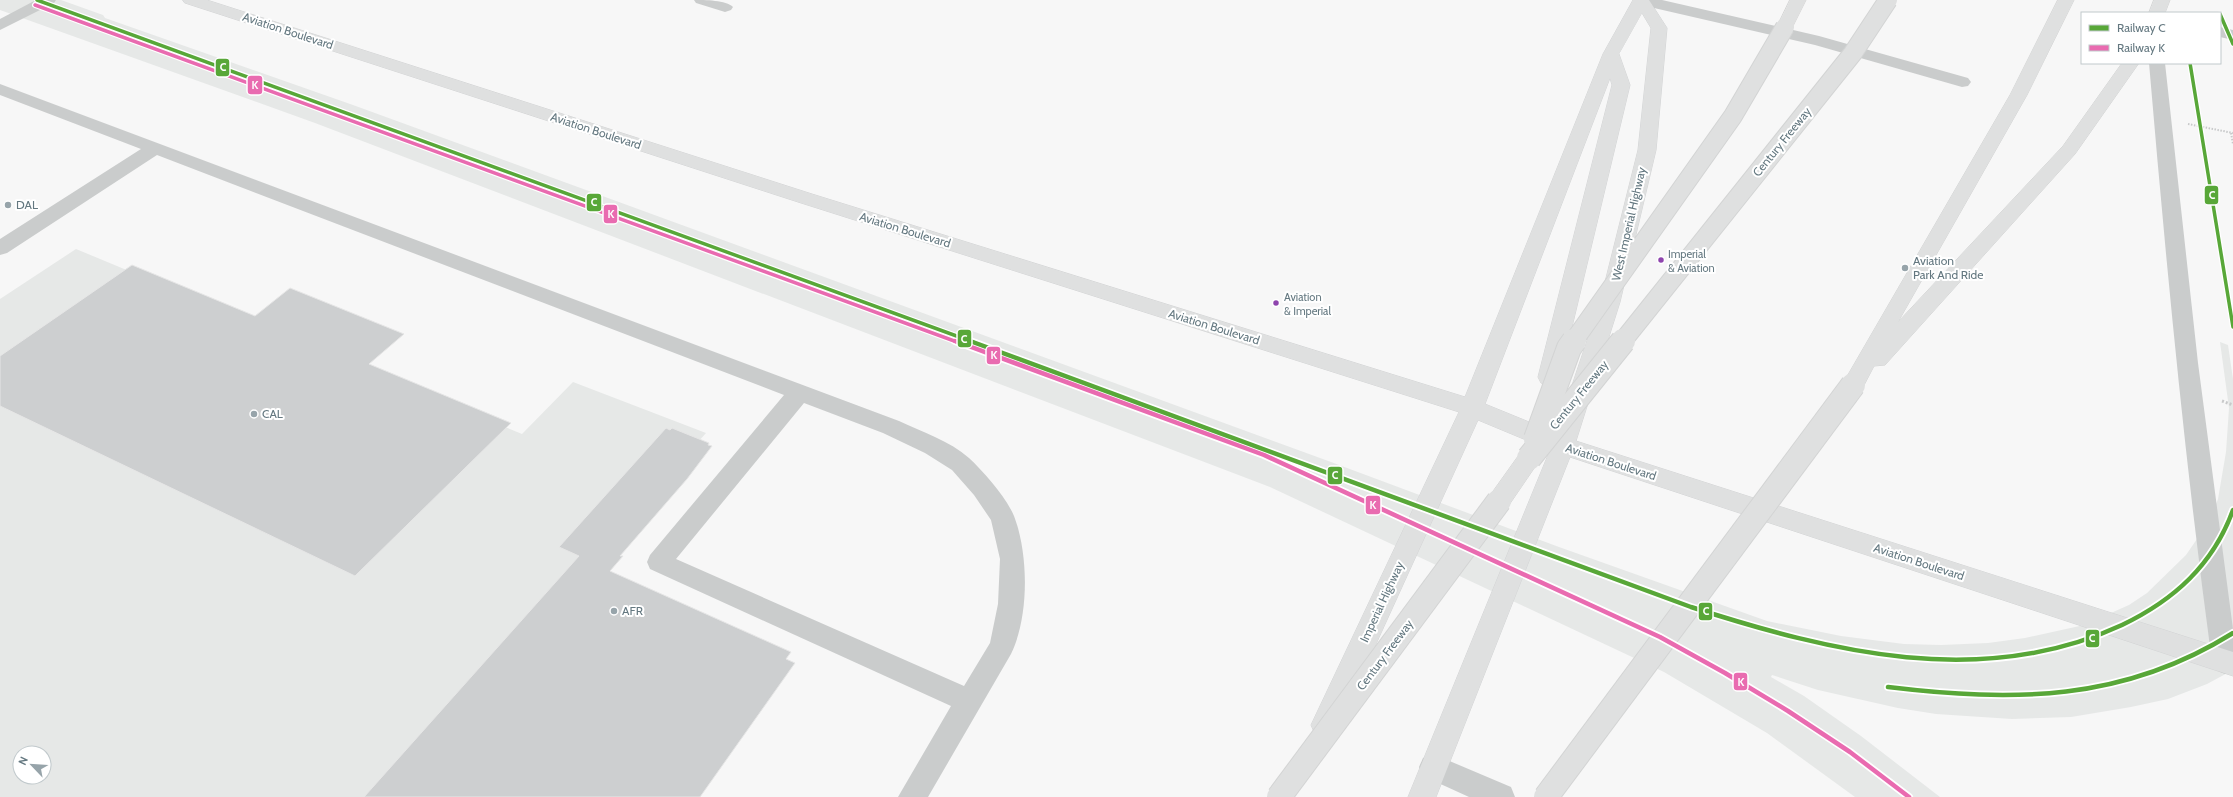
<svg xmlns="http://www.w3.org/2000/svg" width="2233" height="797" viewBox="0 0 2233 797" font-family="Cabin,sans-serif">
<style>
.built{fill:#e6e8e7;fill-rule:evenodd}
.building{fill:#cdcfd0;stroke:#e6e6e6}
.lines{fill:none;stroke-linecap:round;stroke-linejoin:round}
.major-casing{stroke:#d3d4d5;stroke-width:1}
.highway-casing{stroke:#d3d4d4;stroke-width:1}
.path-far1{stroke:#c8c9ca;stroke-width:2;stroke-dasharray:1.5 1.5;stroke-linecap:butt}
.path{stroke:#c8c9ca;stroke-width:3;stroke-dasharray:2 2;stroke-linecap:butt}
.minor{fill:#cacccc;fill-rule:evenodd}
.major{fill:#dfe0e0;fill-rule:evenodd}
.highway{fill:#dfe0e0;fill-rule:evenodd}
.highway-bridge-far1-casing{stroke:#d3d4d4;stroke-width:20;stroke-linecap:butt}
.highway-bridge-casing{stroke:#d3d4d4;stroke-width:26;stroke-linecap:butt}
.highway-bridge-far1{stroke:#dfe0e0;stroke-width:18}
.highway-bridge{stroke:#dfe0e0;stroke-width:24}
.rail-1-far1-casing{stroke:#fff;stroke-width:6}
.rail-1-casing{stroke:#fff;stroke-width:8}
.rail-2-far1-casing{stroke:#fff;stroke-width:6}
.rail-2-casing{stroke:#fff;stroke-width:8}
.rail-1-far1{stroke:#58a738;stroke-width:3.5}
.rail-1{stroke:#58a738;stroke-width:4.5}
.rail-2-far1{stroke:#e96bb0;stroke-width:3.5}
.rail-2{stroke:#e96bb0;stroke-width:4.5}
.poi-dot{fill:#97a4aa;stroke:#fff;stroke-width:1.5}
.bus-dot{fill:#8e44ad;stroke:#fff;stroke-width:1.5}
.labels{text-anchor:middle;stroke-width:4;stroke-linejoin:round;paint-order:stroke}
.bus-label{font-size:11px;fill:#647880;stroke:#fff;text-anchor:start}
.street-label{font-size:12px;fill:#647880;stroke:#fff}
.poi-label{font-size:12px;fill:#647880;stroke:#fff;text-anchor:start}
.line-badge{stroke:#fff;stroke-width:1.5}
.badge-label{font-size:11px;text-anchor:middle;font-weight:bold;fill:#fff}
</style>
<rect width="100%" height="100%" fill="#f7f7f7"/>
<g class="built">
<path d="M0 0H61L103 15 105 18 353 105 1331 462 1559 547 1767 621 1841 636 1904 644 1941 645 1988 643 2025 638 2084 625 2129 605 2147 593 2186 555 2210 520 2218 499 2226 452 2229 408 2220 342 2228 345 2233 379V670L2207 684 2168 699 2131 707 2071 717 2012 719 1936 714 1898 708 1818 690 1772 675 1771 677 1804 696 1861 736 1940 797H1855L1767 733 1664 672 1270 487 315 123 0 10Z"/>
<path d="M76 249 522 434 573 382 706 433 382 797H0V299ZM20 753H44V777H20Z"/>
</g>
<g class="building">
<path d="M132 265 255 316 290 288 404 334 369 364 511 423 355 576 0 406V356Z"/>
<path d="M666 428 670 430 672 428 709 443 708 445 712 446 687 479 620 556H623L610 571 791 652 786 659 795 663 700 797H364L579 556 559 547Z"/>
</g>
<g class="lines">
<g class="major-casing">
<path id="major" d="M183 0H207L812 194 1465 397 1603 54 1633 0H1649L1667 28 1656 150 1620 302 1576 441 2233 652V676L1570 457 1436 797H1408L1550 450 1478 420 1335 734 1325 738 1315 734 1311 725 1459 412 798 202 185 3ZM1642 13 1651 28 1638 150 1600 302 1556 433 1485 404 1610 78 1612 85 1538 377 1541 383 1549 385 1557 383 1560 377 1630 85 1619 54Z"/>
</g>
<g class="highway-casing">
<g id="highway">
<path d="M1790 0H1806L1791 30H1779L1777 27Z"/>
<path d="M2058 0H2074L2027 95 1898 322 2063 146 2122 63H2139L2075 154 1885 365 1874 366 1861 391 1853 393 1845 391 1842 385 2010 95Z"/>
<path d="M2154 0H2170L2165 13H2149Z"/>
<path d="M1529 449 1537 452 1540 458 1537 464 1507 508 1499 511 1491 508 1487 501 1491 494 1521 452Z"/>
</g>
</g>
<g class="path-far1">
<path d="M2188 124 2233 133"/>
<path d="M2231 133 2233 144"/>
</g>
<path class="path" d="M2222 401 2233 405"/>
<g class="minor">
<path d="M36 0H56L54 3 0 30V19Z"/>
<path d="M694 0C705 0 726 0 733 7L731 10 725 12 696 3Z"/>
<path d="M1633 0H1662L1819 36 1968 78 1971 82 1968 86 1962 87 1815 45 1641 5 1635 3Z"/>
<path d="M2220 27 2233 30V40L2220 37Z"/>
<path d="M2149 63H2165L2198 363 2233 629V671L2225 674 2216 670 2212 662C2185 463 2166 263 2149 63Z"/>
<path d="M0 84 899 421C922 432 950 441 969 458 984 472 1006 497 1014 516 1029 555 1029 617 1011 654L928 797H898L951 706 650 569 647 562 650 555 784 395 157 155 7 253 0 255V239L141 149 0 95ZM804 403 883 433 925 453 952 470 974 495 991 520 1000 559 998 604 990 643 964 686 676 559Z"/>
<path d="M1433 754 1511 787 1515 797H1469L1423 776 1419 767 1423 758Z"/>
</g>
<use href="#major" class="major"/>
<use href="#highway" class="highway"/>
<g class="highway-bridge-far1-casing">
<g id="highway-bridge-far1">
<path d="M1573 342 1733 116 1785 27"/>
<path d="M1622 342 1853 53 1888 0"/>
</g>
</g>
<g class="highway-bridge-casing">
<g id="highway-bridge">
<path d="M1536 439 1569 348 1574 341"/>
<path d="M1529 458 1623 341"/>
<path d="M1279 797 1499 501"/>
<path d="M1546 797 1853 385"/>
</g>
</g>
<use href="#highway-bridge-far1" class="highway-bridge-far1"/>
<use href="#highway-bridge" class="highway-bridge"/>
<g class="rail-1-far1-casing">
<g id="rail-1-far1">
<path d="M37 0 973 342"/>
<path d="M2220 14 2233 44"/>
<path d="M2190 63 2233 327"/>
</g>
</g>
<g class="rail-1-casing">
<g id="rail-1">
<path d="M970 341 1691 607C1831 652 1982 690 2122 625 2174 600 2213 565 2233 510"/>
<path d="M1888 687C2013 702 2123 702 2233 633"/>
</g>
</g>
<g class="rail-2-far1-casing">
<path id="rail-2-far1" d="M35 5 957 342"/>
</g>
<g class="rail-2-casing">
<path id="rail-2" d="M955 341 1264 455 1660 637 1725 673 1788 711 1850 752 1909 797"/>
</g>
<use href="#rail-1-far1" class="rail-1-far1"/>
<use href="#rail-1" class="rail-1"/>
<use href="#rail-2-far1" class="rail-2-far1"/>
<use href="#rail-2" class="rail-2"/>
</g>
<g class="poi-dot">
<circle cx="8" cy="205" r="4"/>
<circle cx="1905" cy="268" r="4"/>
<circle cx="254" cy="414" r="4"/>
<circle cx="614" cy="611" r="4"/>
</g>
<g class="bus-dot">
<circle cx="1661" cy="260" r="3.5"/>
<circle cx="1276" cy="303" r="3.5"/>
</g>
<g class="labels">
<g class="bus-label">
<text x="1668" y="258">Imperial<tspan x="1668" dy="14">&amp; Aviation</tspan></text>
<text x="1284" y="301">Aviation<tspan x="1284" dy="14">&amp; Imperial</tspan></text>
</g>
<g class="street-label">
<text transform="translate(288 31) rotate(18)" y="4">Aviation Boulevard</text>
<text transform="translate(596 131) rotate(18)" y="4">Aviation Boulevard</text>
<text transform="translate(1782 142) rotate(-51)" y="4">Century Freeway</text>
<text transform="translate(1629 224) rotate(-77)" y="4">West Imperial Highway</text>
<text transform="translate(905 230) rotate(17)" y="4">Aviation Boulevard</text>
<text transform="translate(1214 327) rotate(17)" y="4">Aviation Boulevard</text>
<text transform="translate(1579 395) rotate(-51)" y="4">Century Freeway</text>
<text transform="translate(1611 462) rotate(18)" y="4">Aviation Boulevard</text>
<text transform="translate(1919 562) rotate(18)" y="4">Aviation Boulevard</text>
<text transform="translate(1382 602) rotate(-65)" y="4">Imperial Highway</text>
<text transform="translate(1385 655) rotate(-53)" y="4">Century Freeway</text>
</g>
<g class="poi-label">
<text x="16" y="209">DAL</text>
<text x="1913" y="265">Aviation<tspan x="1913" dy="14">Park And Ride</tspan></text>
<text x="262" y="418">CAL</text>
<text x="622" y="615">AFR</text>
</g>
</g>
<g class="line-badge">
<rect x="215" y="58" width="15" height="19" rx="4" fill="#58a738"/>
<rect x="247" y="75" width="16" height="20" rx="4" fill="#e96bb0"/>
<rect x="2204" y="185" width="15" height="20" rx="4" fill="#58a738"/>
<rect x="586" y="193" width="16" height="19" rx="4" fill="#58a738"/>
<rect x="603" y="204" width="15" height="20" rx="4" fill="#e96bb0"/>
<rect x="957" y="329" width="15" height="19" rx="4" fill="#58a738"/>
<rect x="986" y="346" width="15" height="19" rx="4" fill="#e96bb0"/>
<rect x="1327" y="466" width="16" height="19" rx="4" fill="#58a738"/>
<rect x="1365" y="495" width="16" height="20" rx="4" fill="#e96bb0"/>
<rect x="1698" y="602" width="15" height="19" rx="4" fill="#58a738"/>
<rect x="2085" y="629" width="15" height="19" rx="4" fill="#58a738"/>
<rect x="1733" y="672" width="15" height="19" rx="4" fill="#e96bb0"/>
</g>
<g class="badge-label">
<text x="223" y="71">C</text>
<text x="255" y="89">K</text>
<text x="2212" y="199">C</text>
<text x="594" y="206">C</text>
<text x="611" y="218">K</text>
<text x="964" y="343">C</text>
<text x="994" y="359">K</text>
<text x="1335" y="479">C</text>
<text x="1373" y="509">K</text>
<text x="1706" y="615">C</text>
<text x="2092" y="642">C</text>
<text x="1741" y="686">K</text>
</g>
<rect x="2081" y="12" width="140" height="52" fill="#ffffff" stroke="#c1c9cc"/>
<rect x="2089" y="25" width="20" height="6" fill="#58a738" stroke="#c1c9cc"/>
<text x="2117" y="32" font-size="12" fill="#647880">Railway C</text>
<rect x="2089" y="45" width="20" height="6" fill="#e96bb0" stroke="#c1c9cc"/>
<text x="2117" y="52" font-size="12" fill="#647880">Railway K</text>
<g transform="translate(32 765) rotate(295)"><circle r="19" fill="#ffffff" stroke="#c1c9cc"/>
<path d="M0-3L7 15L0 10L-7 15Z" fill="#97a4aa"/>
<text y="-6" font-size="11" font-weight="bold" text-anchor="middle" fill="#647880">N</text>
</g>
</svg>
